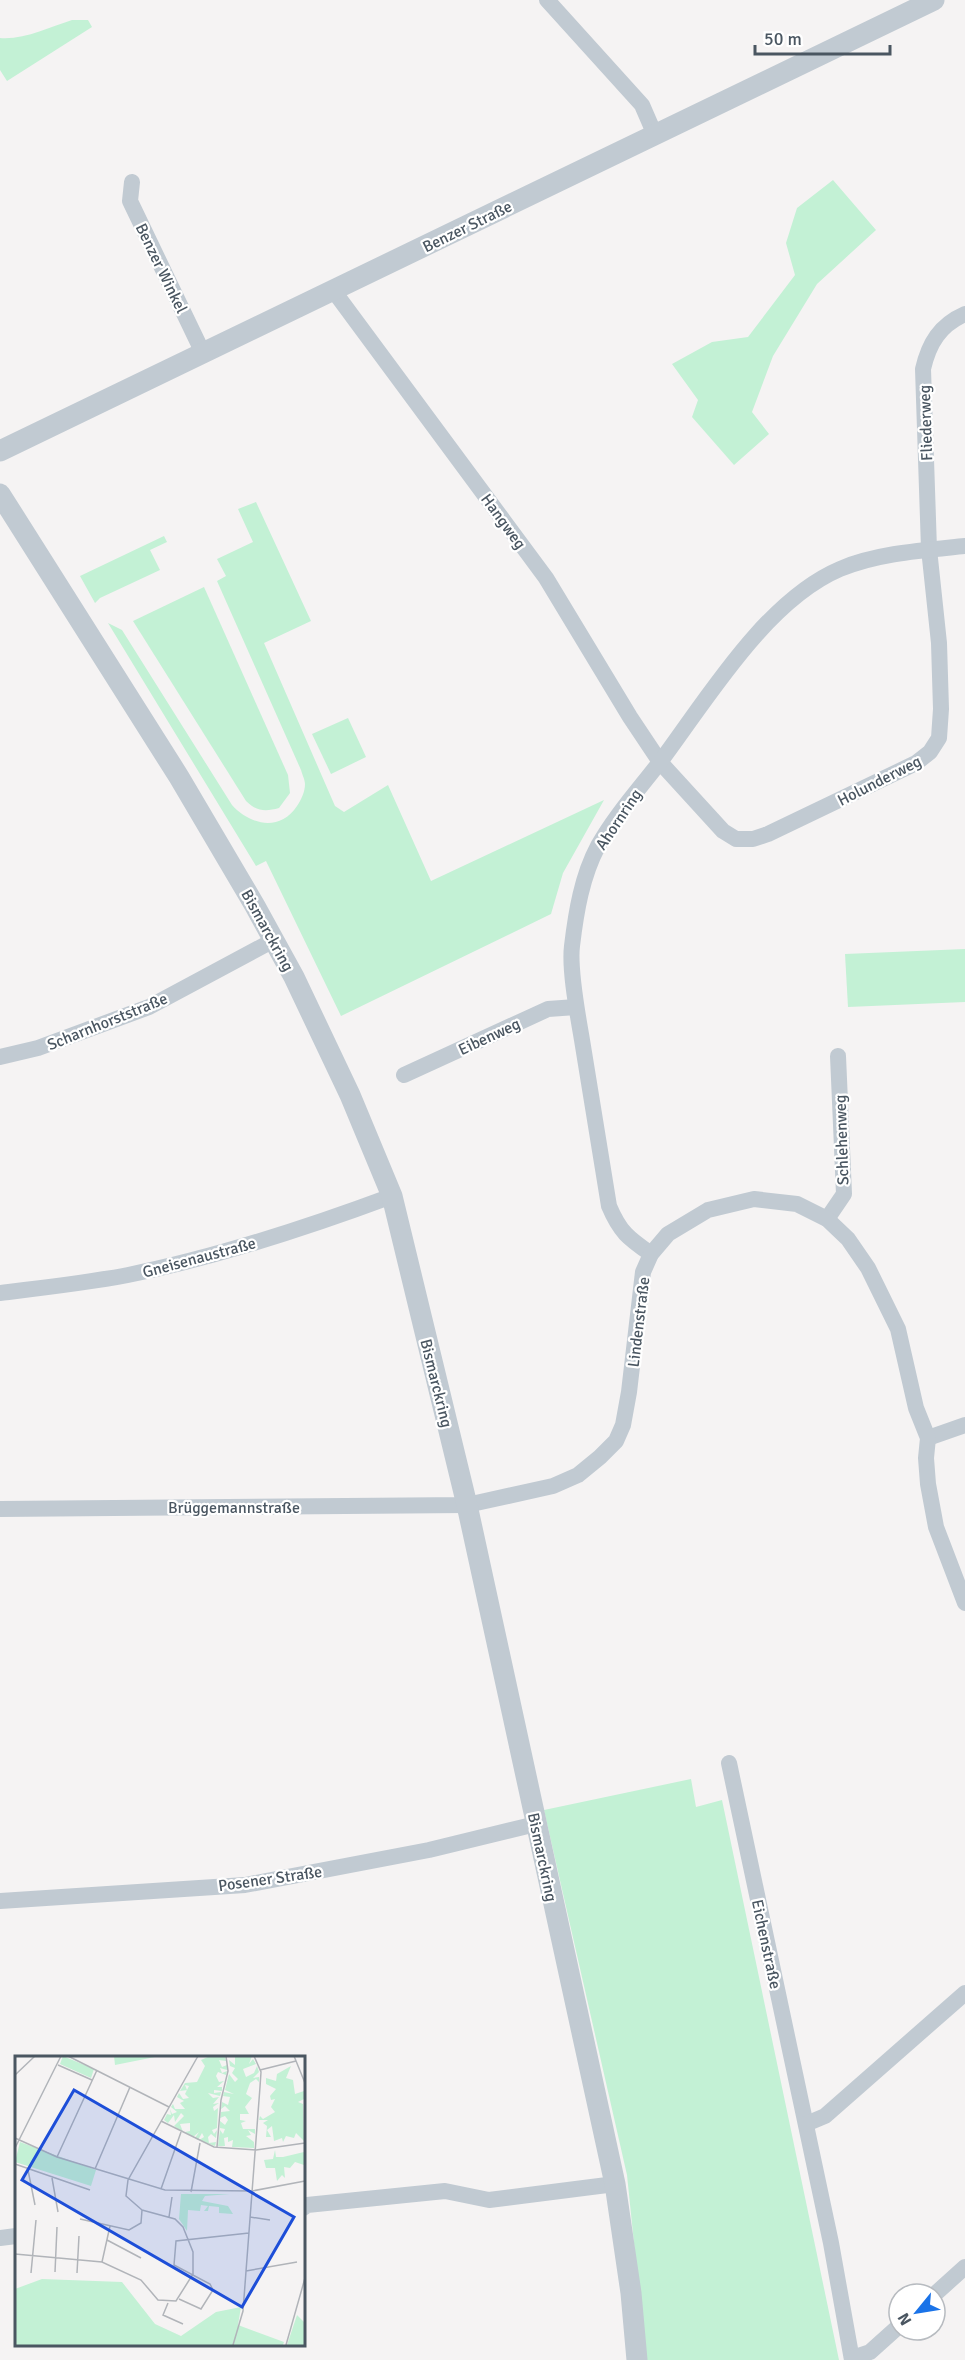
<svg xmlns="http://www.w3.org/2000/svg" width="965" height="2360" viewBox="0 0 965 2360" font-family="Signika,sans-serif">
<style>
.green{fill:#c3f1d5}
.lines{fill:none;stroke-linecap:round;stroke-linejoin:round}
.minor{stroke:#c1cad2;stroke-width:16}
.tertiary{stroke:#c1cad2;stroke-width:21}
.labels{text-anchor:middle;stroke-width:4.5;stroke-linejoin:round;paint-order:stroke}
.street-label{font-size:16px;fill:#4a5661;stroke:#fff}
.inset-road{fill:none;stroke:#b1b4b9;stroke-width:1.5}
.view{fill:#1d4ed8;fill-opacity:0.15;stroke:#1d4ed8;stroke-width:3}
.inset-edge{fill:none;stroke:#4a5661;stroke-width:3}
</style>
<rect width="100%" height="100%" fill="#f5f3f3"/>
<g class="green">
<path d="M72 20H88L92 27 7 81 0 70V38C24 40 50 27 72 20Z"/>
<path d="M833 180 876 230 817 284 773 356 752 412 769 434 734 465 692 417 698 400 672 364 712 342 748 337 795 275 786 243 797 208Z"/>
<path d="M256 502 311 621 264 643 335 806 344 812 388 785 431 881 604 800 563 873 551 914 341 1016 266 861 256 866 108 623 122 630 232 805C249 824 279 833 297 806 301 800 305 792 305 784 305 780 302 774 301 770L217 581 226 576 217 559 253 542 238 509Z"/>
<path d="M164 536 167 542 150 550 160 570 100 598 95 603 80 576Z"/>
<path d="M204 587 288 775 290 793 279 808C265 812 256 811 246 801L133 621Z"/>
<path d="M348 718 366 757 331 774 312 734Z"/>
<path d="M965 949V1002L848 1007 845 954Z"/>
<path d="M691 1779 696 1807 722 1800 839 2360H646L627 2175 544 1810Z"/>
</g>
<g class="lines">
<g class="minor">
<path d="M547 0 642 105 655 135"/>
<path d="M132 182 130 201 203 353"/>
<path d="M333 290 546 578 630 717 660 762 723 831 736 839H753L768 834 916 763 930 752 939 738 941 709 939 643 929 549 923 369C929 343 940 325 965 314"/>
<path d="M0 1057 38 1048 149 1007 274 940"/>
<path d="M404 1075 548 1009 576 1007"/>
<path d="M827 1219 844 1194 838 1056"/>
<path d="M651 1254C628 1238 620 1232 609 1206 600 1151 591 1096 582 1040 578 1016 569 970 572 946 576 912 582 876 598 846 616 814 641 787 663 758 709 696 767 600 840 569 877 553 926 550 965 546"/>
<path d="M0 1293C42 1288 86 1283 128 1275 218 1257 306 1228 392 1196"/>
<path d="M928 1438 965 1425"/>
<path d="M0 1509 467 1505 553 1486 578 1475 600 1457 616 1441 623 1425 629 1392 643 1272 651 1254 668 1234 708 1210 754 1199 797 1204 827 1219 848 1239 868 1268 898 1329 916 1408 928 1438 926 1458 928 1484 936 1527 965 1603"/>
<path d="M729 1763 831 2243 852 2360"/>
<path d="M0 1901 245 1885 429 1850 536 1824"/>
<path d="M806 2124 825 2116 965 1993"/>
<path d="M303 2208 307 2205 445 2191 489 2200 615 2184"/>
<path d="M0 2238 16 2236"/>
<path d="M935 2294 965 2267"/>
<path d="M852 2358 870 2352 899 2326"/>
</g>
<g class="tertiary">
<path d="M0 451 934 0"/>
<path d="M0 494 179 777 255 906 294 977 350 1095 392 1196 467 1505 615 2184 631 2293 637 2360"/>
</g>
</g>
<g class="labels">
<g class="street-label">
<text transform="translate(467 226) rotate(-26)" y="6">Benzer Straße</text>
<text transform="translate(162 268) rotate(64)" y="6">Benzer Winkel</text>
<text transform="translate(925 423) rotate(-92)" y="6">Fliederweg</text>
<text transform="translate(504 521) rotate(54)" y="6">Hangweg</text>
<text transform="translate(879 780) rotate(-27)" y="6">Holunderweg</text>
<text transform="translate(618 819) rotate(-56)" y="6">Ahornring</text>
<text transform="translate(268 930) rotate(61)" y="6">Bismarckring</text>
<text transform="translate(107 1021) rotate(-22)" y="6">Scharnhorststraße</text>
<text transform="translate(489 1036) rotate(-25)" y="6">Eibenweg</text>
<text transform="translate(841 1140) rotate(-92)" y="6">Schlehenweg</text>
<text transform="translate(199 1257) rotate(-15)" y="6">Gneisenaustraße</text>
<text transform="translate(638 1322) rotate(-83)" y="6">Lindenstraße</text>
<text transform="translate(437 1383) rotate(76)" y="6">Bismarckring</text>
<text x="234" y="1513">Brüggemannstraße</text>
<text transform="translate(543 1857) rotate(78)" y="6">Bismarckring</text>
<text transform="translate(270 1878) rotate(-8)" y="6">Posener Straße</text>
<text transform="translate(767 1944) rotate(78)" y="6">Eichenstraße</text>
</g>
</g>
<g transform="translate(15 2056)">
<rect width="290" height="290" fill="#f5f3f3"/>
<path d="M48 0 79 13 76 22 45 8ZM99 0H145L100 9ZM195 0H210L211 5 204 4 207 11 212 9V14L205 12 207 17 212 15 211 19 203 16 201 20 204 26 209 25 202 31H207V35L199 34V37L206 36 205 40 193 37 198 42 204 41 198 48 204 47 198 51 199 55 203 52 202 72 197 74 199 78 202 74 201 82 196 78 193 81 194 87 201 86 200 90 184 84 189 81 187 77 183 84 180 82 184 76 178 81 170 76 175 75V67L165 68 168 76 159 70 169 60 166 57 160 66 159 59 153 67 149 64 152 58 156 59 155 53 157 58 162 56 156 51 158 48 160 53H170L165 47 169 45 162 41 164 37 168 43 174 42 170 38 174 30 170 29 172 34 165 35 170 27 182 26 190 10 186 4ZM220 0H237L234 8 238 3 241 8 228 13 231 21 239 17 242 10 244 16 238 22 244 21V26L241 23 235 27 231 38 237 42 230 51 234 58H225V64L231 65 226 67 228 73H240V78L233 74 236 79 231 80 239 86V92L217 91 218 84 213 86V81L209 82 210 90H203L205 74 208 78 210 73 205 72V65L210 69 213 64 210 60 205 62 206 56 215 55 210 50 206 53 207 46 213 49 215 41 208 40 209 36 219 38 210 34 214 18 220 26 223 23 217 17 220 12 215 10 214 4 220 9ZM276 10 271 22 278 24 280 38 289 35V43L283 46 288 48 289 85 281 77 279 82 271 80 268 86 267 82 259 85 257 70 252 74 256 81H251L252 70 248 67 253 64H244L245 60 248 63 260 56 256 51 260 43 256 44 255 40 261 33 251 28V22L261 25 262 18ZM5 86 81 114 76 130 0 106ZM260 94 261 101H268L289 96V109L280 106 275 112 269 111 270 122 267 119 262 125 260 112H251L249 104 258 103ZM166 138H215L190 140 187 145 213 150 218 158 204 157V151L194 150 193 155H189L193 150 186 149 185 155 173 154 172 175 164 163ZM27 223 107 226 140 268 166 280 201 256 226 251 223 269 269 286 268 289H0V233ZM282 259 289 266V289H272Z" fill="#c3f1d5"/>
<path class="inset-road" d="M53 0 154 51M279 0 290 27M43 9 77 24M245 14 281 5M0 19 20 0M146 65 199 91 241 94 290 87M0 82 42 101 150 134 237 135 290 125M202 91 206 44 213 15 211 0M0 92 46 0M42 101 82 14M0 108 75 134M80 113 115 31M13 114 20 149M37 122 43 156M146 133 166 76M176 136 185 87M154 161 157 141M235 161 255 164M65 163 114 174 126 167 127 154 111 140 113 124 183 0M92 184 126 202M0 198 87 206 126 224 143 244 161 245 178 218V196L168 171 160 163 127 154M87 206 95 170M231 215 282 206M40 216 42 171M16 217 21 164M62 217 64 180M164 243 186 253 198 234 195 228 159 209 161 185 234 177M153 247 148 259 168 268M218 289 228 255 245 31 246 16 239 0M271 289 290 222"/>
<path class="view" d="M59 34 279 161 227 251 7 124Z"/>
<rect width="290" height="290" class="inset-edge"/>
</g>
<g transform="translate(917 2312) rotate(240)"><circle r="28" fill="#ffffff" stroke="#b7bbc0" stroke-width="1.5"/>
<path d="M0-4.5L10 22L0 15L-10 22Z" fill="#1a73e8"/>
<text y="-9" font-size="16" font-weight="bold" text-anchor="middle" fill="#4a5661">N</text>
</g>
<path d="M755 45v9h135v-9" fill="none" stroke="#4a5661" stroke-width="3"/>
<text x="764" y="45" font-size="18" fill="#4a5661" stroke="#ffffff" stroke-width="4.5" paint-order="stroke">50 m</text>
</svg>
